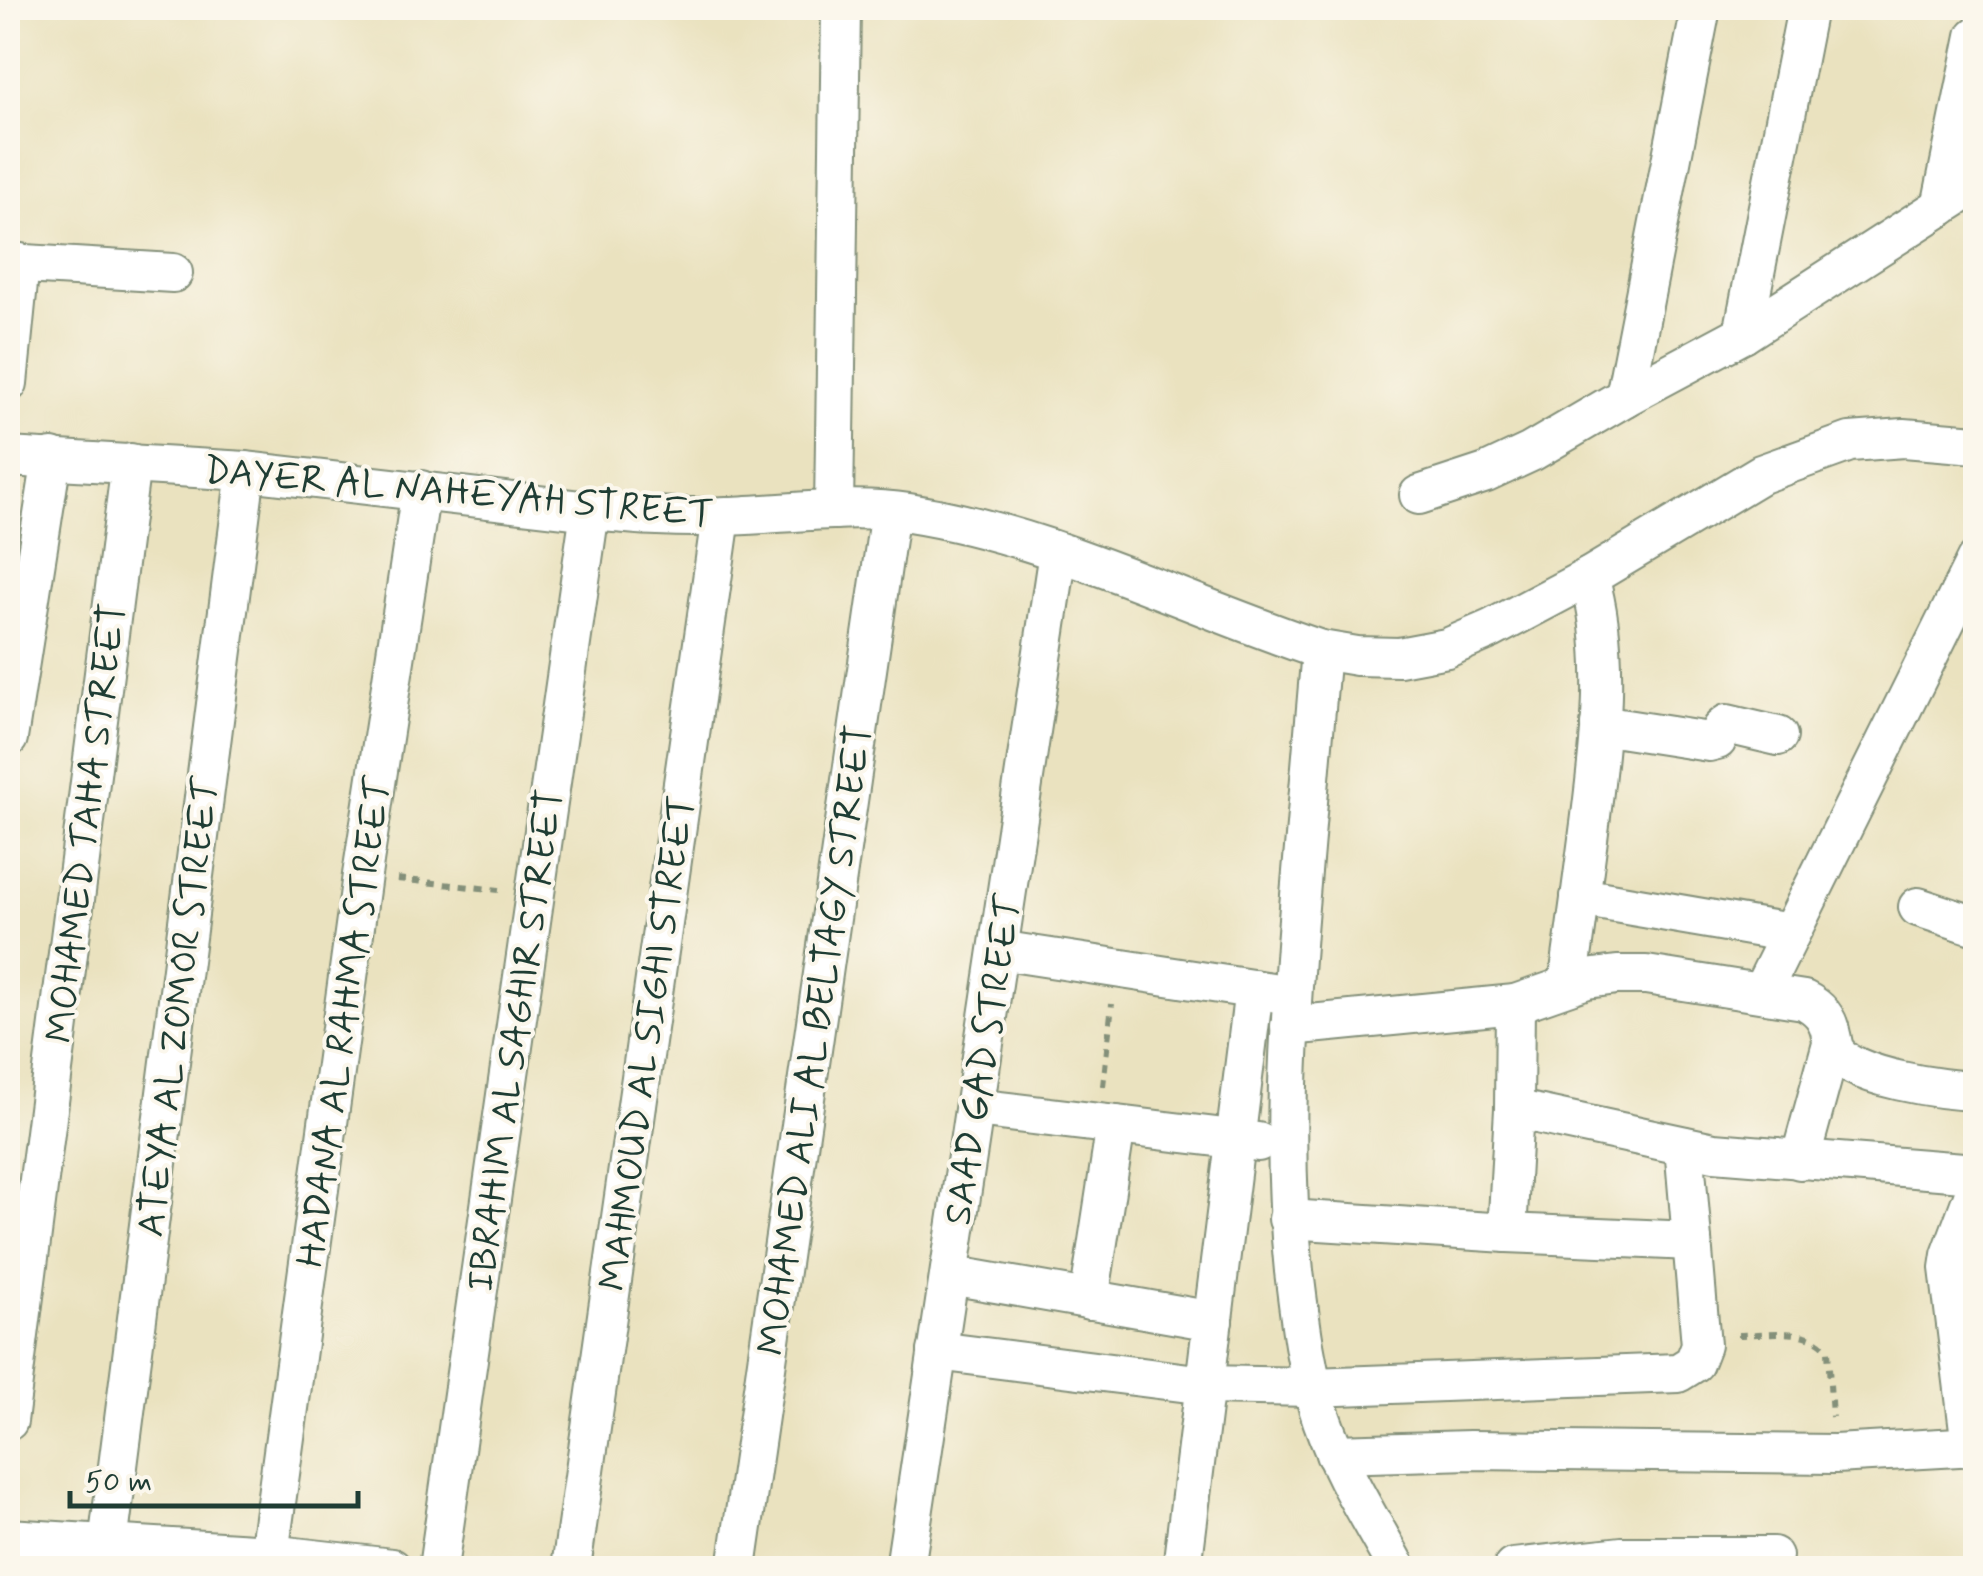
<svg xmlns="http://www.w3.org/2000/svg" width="1983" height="1576" viewBox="0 0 1983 1576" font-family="Mynerve,sans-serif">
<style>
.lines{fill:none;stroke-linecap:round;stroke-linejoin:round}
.minor-casing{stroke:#84907a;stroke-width:42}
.path{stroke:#84907a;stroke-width:6;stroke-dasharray:8 8;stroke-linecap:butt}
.minor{stroke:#fff;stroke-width:38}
.labels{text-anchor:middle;stroke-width:8;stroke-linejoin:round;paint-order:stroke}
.street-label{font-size:38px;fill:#1f3d34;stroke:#fbf7ec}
</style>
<rect width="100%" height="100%" fill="#fbf7ec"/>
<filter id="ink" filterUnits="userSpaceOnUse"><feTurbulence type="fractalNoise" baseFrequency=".01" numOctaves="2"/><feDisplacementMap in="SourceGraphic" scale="20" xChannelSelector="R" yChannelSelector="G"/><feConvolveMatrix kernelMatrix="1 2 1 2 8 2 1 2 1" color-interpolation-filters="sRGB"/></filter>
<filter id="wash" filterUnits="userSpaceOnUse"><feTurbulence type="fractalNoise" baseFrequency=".0048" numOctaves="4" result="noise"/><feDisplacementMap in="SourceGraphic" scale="40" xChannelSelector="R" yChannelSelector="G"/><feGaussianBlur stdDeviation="2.25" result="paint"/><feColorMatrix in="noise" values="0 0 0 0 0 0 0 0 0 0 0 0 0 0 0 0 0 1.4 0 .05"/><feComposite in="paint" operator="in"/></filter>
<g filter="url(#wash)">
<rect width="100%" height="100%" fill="#eae2bf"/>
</g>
<g filter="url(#ink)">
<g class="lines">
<g class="minor-casing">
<g id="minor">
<path d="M1941 207 1976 36"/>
<path d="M8 263 173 273"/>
<path d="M1743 334 1807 8"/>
<path d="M8 383 20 263"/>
<path d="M1625 397 1701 8"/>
<path d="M8 457 246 471 590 511C635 515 681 519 727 516 787 514 850 504 909 513 1050 535 1186 605 1321 650L1357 656 1399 657 1447 648 1491 629 1589 577 1761 474 1850 442 1904 438 1976 444"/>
<path d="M1419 495 1486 473 1531 452 1625 397 1743 334 1976 184"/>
<path d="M834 510 841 8"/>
<path d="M1321 650C1313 736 1306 822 1299 907 1289 1029 1281 1149 1294 1271 1300 1320 1306 1373 1322 1420 1340 1472 1371 1520 1397 1568"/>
<path d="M1600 725 1709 742 1717 740 1721 729 1727 724 1778 736"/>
<path d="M8 738 52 458"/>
<path d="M1580 897 1790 933"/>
<path d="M1918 907 1976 926"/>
<path d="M999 950 1278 993"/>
<path d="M1568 985C1576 931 1583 877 1590 824 1600 745 1612 653 1589 577"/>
<path d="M1762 991 1976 560"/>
<path d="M1290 1026 1515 1004 1587 979 1617 975H1646L1804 1000C1820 1008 1828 1018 1831 1035 1833 1042 1832 1044 1835 1050 1850 1078 1945 1090 1976 1091"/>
<path d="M975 1108 1258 1142"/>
<path d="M1514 1109 1714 1152 1976 1173"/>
<path d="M1800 1160 1832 1043"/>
<path d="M1288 1219 1507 1233 1692 1241"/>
<path d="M1507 1233 1514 1109 1515 1004"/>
<path d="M950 1275 1213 1321"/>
<path d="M1089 1300 1116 1125"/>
<path d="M937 1351 1205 1385 1313 1387 1678 1373 1694 1363 1701 1345 1684 1146"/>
<path d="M8 1421 131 463"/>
<path d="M1971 1446 1949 1268 1951 1255 1976 1188"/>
<path d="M1335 1454 1470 1450 1835 1454 1976 1446"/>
<path d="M8 1538 269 1554 392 1568"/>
<path d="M108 1544 246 471"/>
<path d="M269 1554 362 875 421 490"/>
<path d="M438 1568 590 511"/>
<path d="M571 1568 721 517"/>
<path d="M737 1568 890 511"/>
<path d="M905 1568 1058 552"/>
<path d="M1182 1568 1254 989"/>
<path d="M1513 1568 1622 1556H1773"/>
</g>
</g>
<g class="path">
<path d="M397 879 499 890"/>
<path d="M1103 1086 1112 1004"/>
<path d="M1738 1335C1766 1335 1809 1325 1828 1351L1832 1417"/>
</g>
<use href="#minor" class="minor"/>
</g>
</g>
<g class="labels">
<g class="street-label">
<text transform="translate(459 491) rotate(5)" y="13">DAYER AL NAHEYAH STREET</text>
<text transform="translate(85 823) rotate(-83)" y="13">MOHAMED TAHA STREET</text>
<text transform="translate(177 1007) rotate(-83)" y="13">ATEYA AL ZOMOR STREET</text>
<text transform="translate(343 1022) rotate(-82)" y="13">HADANA AL RAHMA STREET</text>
<text transform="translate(514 1040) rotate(-82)" y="13">IBRAHIM AL SAGHIR STREET</text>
<text transform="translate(814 1040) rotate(-82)" y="13">MOHAMED ALI AL BELTAGY STREET</text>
<text transform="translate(646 1043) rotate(-82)" y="13">MAHMOUD AL SIGHI STREET</text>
<text transform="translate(982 1060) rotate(-81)" y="13">SAAD GAD STREET</text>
</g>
</g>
<rect width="1983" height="1576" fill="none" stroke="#fbf7ec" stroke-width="40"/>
<path d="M70 1491v15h288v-15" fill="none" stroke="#1f3d34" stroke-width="5"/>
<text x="85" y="1491" font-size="30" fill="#1f3d34" stroke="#fbf7ec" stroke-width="8" paint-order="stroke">50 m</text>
</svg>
